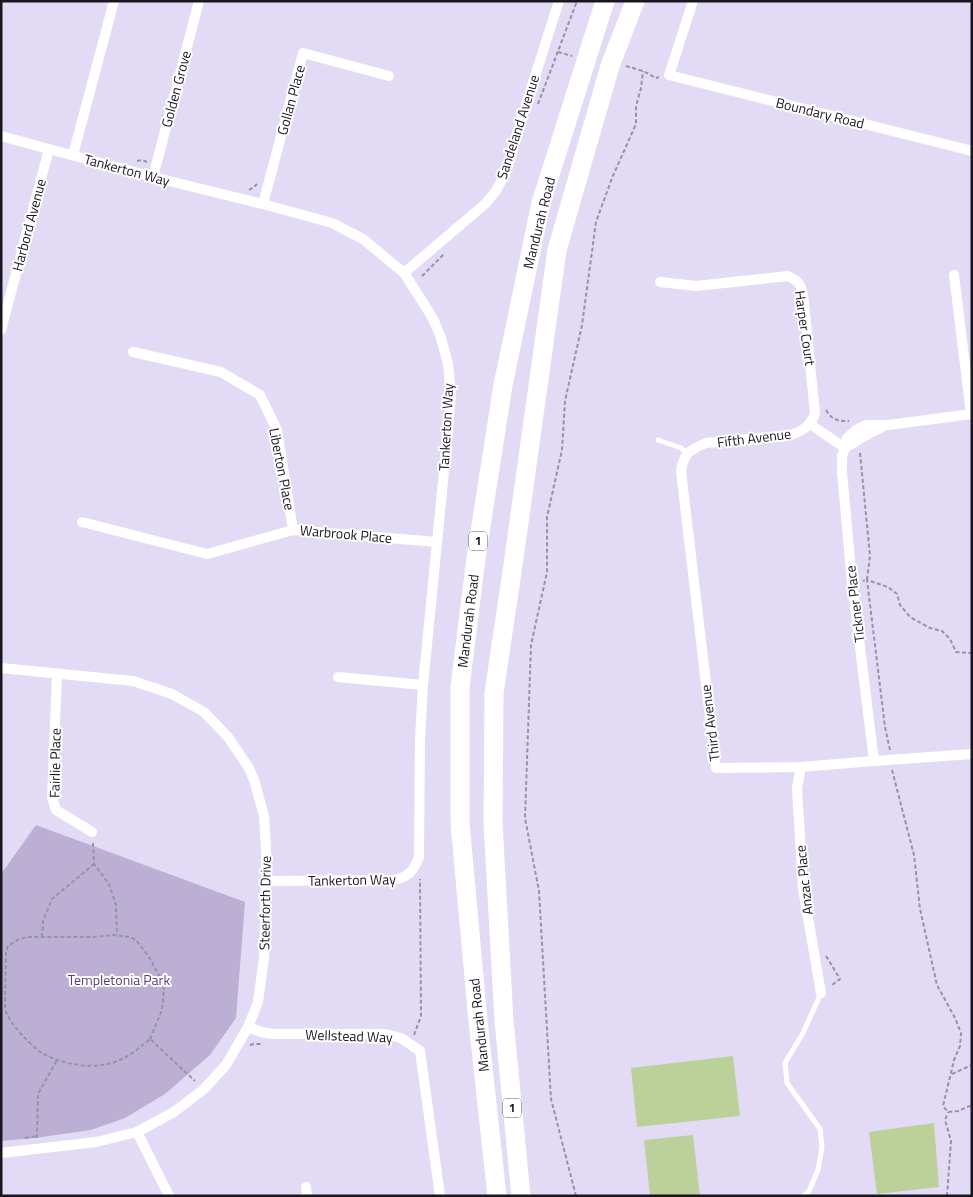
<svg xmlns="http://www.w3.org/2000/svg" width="973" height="1197" viewBox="0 0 973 1197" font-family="'Titillium Web',sans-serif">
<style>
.green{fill:#bbb0d4}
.building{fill:#bbd199}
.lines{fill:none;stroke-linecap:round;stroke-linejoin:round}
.path{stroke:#9791a6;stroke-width:2;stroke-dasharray:4 2.5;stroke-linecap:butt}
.lane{stroke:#fff;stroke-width:5}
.street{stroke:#fff;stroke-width:10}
.highway{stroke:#fff;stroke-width:19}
.labels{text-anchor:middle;stroke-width:4;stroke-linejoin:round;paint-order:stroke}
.shield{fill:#fff;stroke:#5d5c62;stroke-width:1}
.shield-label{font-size:12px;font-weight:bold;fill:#18161f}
.street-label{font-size:14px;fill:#18161f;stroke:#fff}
.park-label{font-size:14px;fill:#563e80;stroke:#fff}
</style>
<rect width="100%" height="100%" fill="#e3dbf6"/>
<path class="green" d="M36 825 245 902 236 1018 210 1055 165 1094 125 1118 91 1130 35 1138 1 1141V874Z"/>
<g class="building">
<path d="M733 1056 740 1116 637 1127 631 1068Z"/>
<path d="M934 1123 939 1187 877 1194 869 1132Z"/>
<path d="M693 1135 700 1196H650L644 1140Z"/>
</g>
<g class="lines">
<g class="path">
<path d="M558 52 572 56"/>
<path d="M626 66 643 71 656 78 659 77"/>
<path d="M538 104 577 1"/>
<path d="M137 161 142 160 147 162"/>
<path d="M249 190 254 187 257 184"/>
<path d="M422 276 445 253"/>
<path d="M826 410C832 420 837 421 849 421"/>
<path d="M860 453 870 556 867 580 863 581"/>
<path d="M890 750 885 727 867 580 888 587 897 594 900 605 910 617 930 628 942 631 950 639 956 652 971 653"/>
<path d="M892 770 914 855 920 909 937 985 955 1018 961 1033 960 1046 954 1060 943 1106 948 1112 958 1111 972 1105"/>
<path d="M93 843 94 864 109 884 116 905 117 935"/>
<path d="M42 937 43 921 52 899 94 864"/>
<path d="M826 956 840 979 832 985"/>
<path d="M414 1035 421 1016 420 879"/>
<path d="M150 1039 162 1010 164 989 161 979 149 957 136 940 130 937 113 935 93 937H27L19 939 8 946 6 952 5 1009C9 1020 15 1027 22 1035 28 1041 35 1049 42 1053 59 1063 88 1069 107 1064 124 1061 137 1050 150 1039L195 1081"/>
<path d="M250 1045 254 1044H263"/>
<path d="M952 1074 972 1065"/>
<path d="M25 1138 37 1136"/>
<path d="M37 1138 38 1094 57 1060"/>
<path d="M576 1196 551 1099 539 891 525 818 531 645 547 572V517L562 450 565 401 582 325 596 222 612 178 636 124V106L641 88 643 71"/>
<path d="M947 1196 951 1141 945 1120 948 1112"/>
</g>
<g class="lane">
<path d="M658 440 681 448 687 453"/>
<path d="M804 1196 809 1191 818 1170 822 1147 820 1129 787 1083 785 1063 803 1033 821 993"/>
</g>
<g class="street">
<path d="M693 1 669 75 972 151"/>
<path d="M1 136 153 177 263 204 332 223 363 239 404 273 429 312 435 323 441 338 448 364 451 394 446 451 423 685 420 738 419 857C414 870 408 878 393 880L266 881"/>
<path d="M73 155 114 1"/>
<path d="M153 177 199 1"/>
<path d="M263 204 303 53 389 76"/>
<path d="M404 273 485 204 496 191 507 170 521 120 559 1"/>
<path d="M954 275 971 414"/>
<path d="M660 282 696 286 788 276C798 281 800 283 803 294L815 413C811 426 803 431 790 435L706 443C689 450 684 453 681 471L716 768 801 767 874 761 972 754"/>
<path d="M1 330 49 149"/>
<path d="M133 352 221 372 260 395 277 430 293 530"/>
<path d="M810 424 845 448"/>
<path d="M845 448 870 433 881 428"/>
<path d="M82 522 207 554 293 530 437 542"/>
<path d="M1 668 133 681 172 694 204 712 228 737 249 768 255 783 264 816 266 848V881L264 958 258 1002 248 1027 226 1065 204 1089 174 1112 137 1132 96 1142 1 1153"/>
<path d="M57 674 52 797 56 810 92 832"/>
<path d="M338 677 423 685"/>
<path d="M874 761 852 583 842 472V456L845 448 847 438 856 430 866 425H888L972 414"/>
<path d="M801 767 797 788 803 889 821 993"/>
<path d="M248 1027 261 1032 272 1034H385L401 1038 420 1051 440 1196"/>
<path d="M137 1132 169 1196"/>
<path d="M306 1187 307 1196"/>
</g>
<g class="highway">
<path d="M497 1196 478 1021 460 823V687L476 558 503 385 541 203 605 1"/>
<path d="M521 1196 504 1021 493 823 494 693 513 565 557 250 610 66 635 1"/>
</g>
</g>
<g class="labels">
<g class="shield">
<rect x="469" y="531.5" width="18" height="19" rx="4"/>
<rect x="503" y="1098.5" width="18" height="19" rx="4"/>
</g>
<g class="shield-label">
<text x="478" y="545">1</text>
<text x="512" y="1112">1</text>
</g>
<g class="street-label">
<text transform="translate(176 89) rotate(-75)" y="5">Golden Grove</text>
<text transform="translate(291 100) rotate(-75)" y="5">Gollan Place</text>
<text transform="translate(820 113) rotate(14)" y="5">Boundary Road</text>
<text transform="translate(518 127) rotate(-72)" y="5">Sandeland Avenue</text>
<text transform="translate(127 170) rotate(15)" y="5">Tankerton Way</text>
<text transform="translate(539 223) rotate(-76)" y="5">Mandurah Road</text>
<text transform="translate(29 225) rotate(-75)" y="5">Harbord Avenue</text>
<text transform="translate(805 328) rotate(82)" y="5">Harper Court</text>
<text transform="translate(446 427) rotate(-87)" y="5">Tankerton Way</text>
<text transform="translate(754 438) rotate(-7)" y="5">Fifth Avenue</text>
<text transform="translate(282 469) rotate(79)" y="5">Liberton Place</text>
<text transform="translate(346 534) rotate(5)" y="5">Warbrook Place</text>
<text transform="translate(855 604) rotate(-97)" y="5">Tickner Place</text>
<text transform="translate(468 621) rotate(-83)" y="5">Mandurah Road</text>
<text transform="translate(710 723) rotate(-97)" y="5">Third Avenue</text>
<text transform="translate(55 763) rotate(-89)" y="5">Fairlie Place</text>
<text transform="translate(352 880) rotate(-1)" y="5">Tankerton Way</text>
<text transform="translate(804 880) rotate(-96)" y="5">Anzac Place</text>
<text transform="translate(265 903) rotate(-89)" y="5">Steerforth Drive</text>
<text transform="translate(479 1025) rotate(-96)" y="5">Mandurah Road</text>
<text transform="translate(349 1036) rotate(2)" y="5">Wellstead Way</text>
</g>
<g class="park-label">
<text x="119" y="985">Templetonia Park</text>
</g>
</g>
<rect width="973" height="1197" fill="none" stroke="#18161f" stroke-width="5"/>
</svg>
